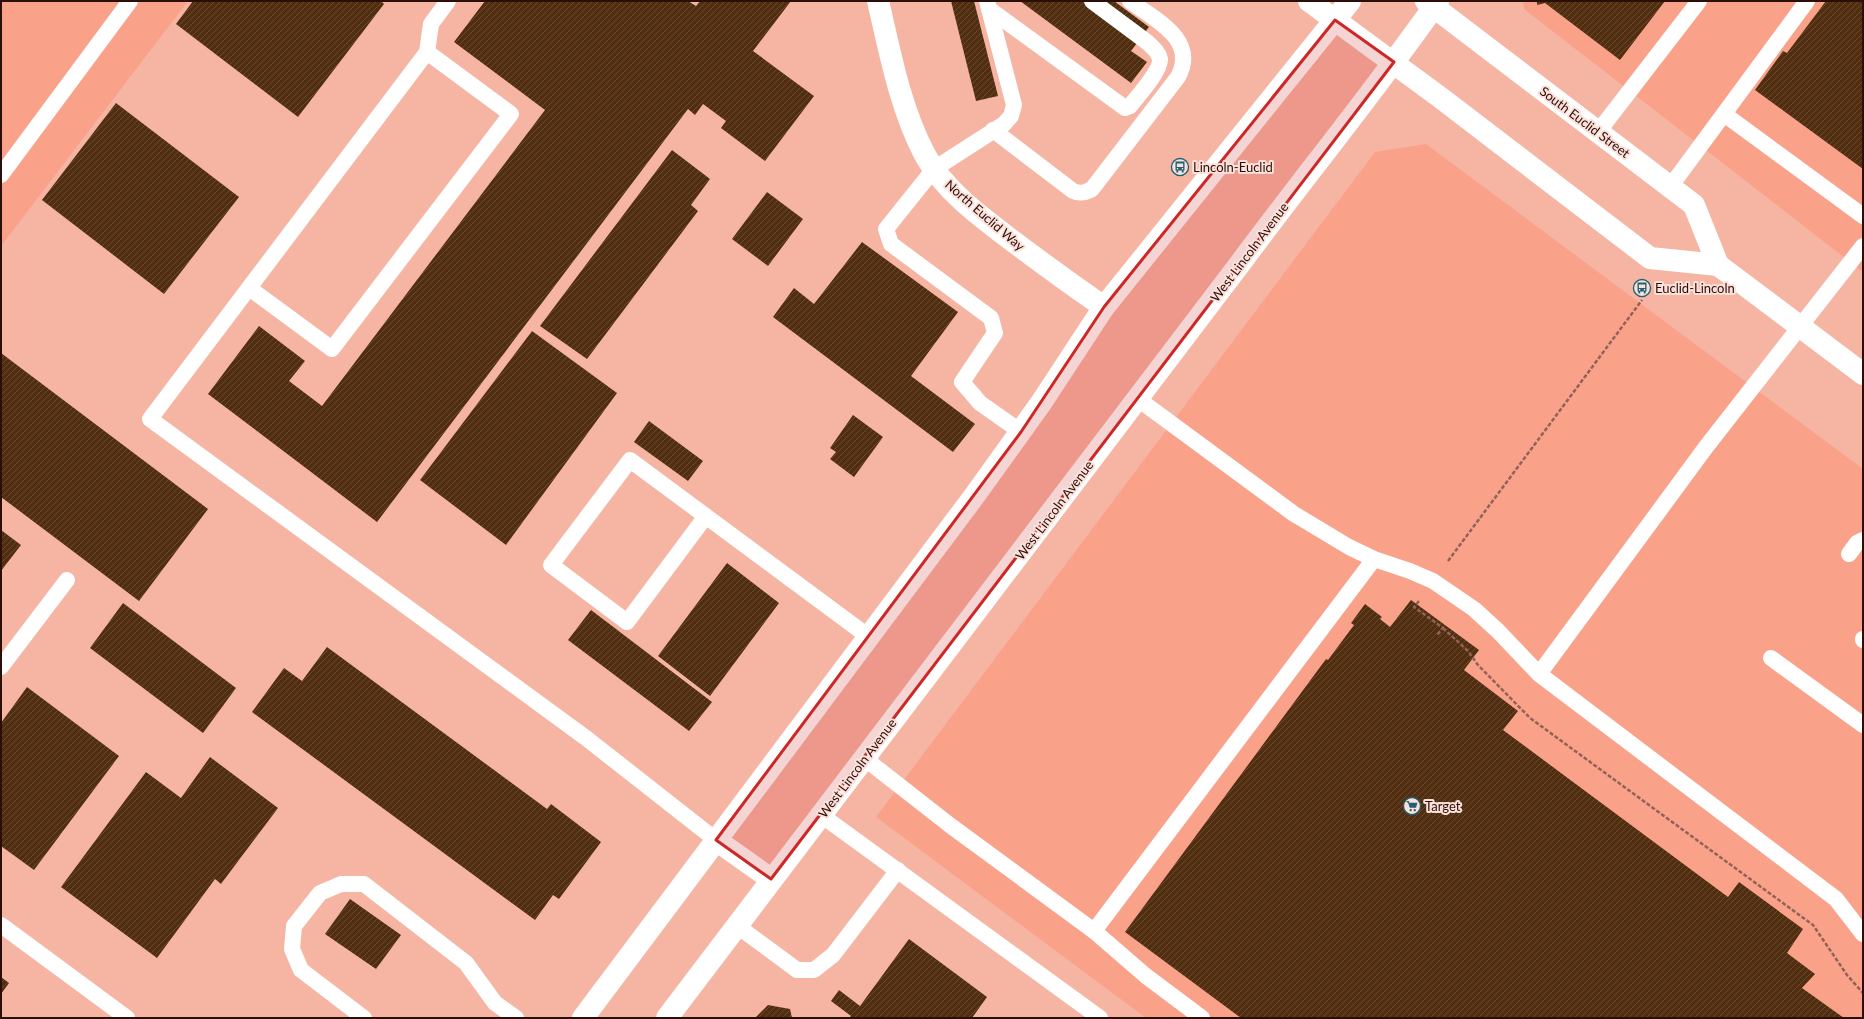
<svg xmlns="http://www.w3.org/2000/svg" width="1864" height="1019" viewBox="0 0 1864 1019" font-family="Lato,sans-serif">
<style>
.built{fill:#f9a189}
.building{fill:url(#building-hatch)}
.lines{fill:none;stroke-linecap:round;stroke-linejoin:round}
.path{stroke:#916255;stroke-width:2.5;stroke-dasharray:4 2;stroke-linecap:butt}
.service{stroke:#fff;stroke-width:16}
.minor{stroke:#fff;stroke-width:22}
.primary{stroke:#fff;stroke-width:22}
.marked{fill:#cd2726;fill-opacity:0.2;stroke:#cd2726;stroke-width:3;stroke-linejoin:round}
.labels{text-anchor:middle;stroke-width:4;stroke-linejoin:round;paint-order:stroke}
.street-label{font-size:13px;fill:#2b0e07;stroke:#fbe1da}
.poi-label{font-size:13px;fill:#2b0e07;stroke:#fbe1da;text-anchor:start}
</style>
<defs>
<pattern id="building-hatch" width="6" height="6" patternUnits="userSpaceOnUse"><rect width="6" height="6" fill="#522e11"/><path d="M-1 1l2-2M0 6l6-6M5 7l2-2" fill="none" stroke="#684932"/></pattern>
</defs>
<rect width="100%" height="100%" fill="#f6b5a3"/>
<g class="built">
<path d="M1 1H188L1 246Z"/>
<path d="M1523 1H1863V272L1524 9Z"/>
<path d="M1426 144 1863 469V1018H1146L876 817 1375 152Z"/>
</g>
<g class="building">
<path d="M193 1H381L384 4 298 117 176 24Z"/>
<path d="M485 1H688L696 6 700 1H791L753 51 814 96 765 161 721 128 726 121 703 104 695 115 688 109 377 522 208 394 259 326 305 361 289 381 322 406 545 110 454 42Z"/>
<path d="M951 1H974L998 96 976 101Z"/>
<path d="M1020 1H1114L1149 27 1131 51 1147 62 1131 83Z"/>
<path d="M1537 1H1665L1620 60 1545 3 1537 5Z"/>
<path d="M1826 1H1863V169L1755 90 1783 51 1787 53Z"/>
<path d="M116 103 239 197 164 294 42 200Z"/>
<path d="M672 150 710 179 691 205 698 211 587 359 540 326Z"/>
<path d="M767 192 803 219 768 266 732 239Z"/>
<path d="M862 242 958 312 911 376 975 424 953 452 773 317 794 288 814 304Z"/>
<path d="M532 331 617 393 506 545 420 480Z"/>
<path d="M1 353 208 509 139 601 1 497Z"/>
<path d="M853 415 883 437 854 477 830 459 836 452 830 448Z"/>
<path d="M649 421 703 461 688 481 634 442Z"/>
<path d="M1 530 21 545 1 571Z"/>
<path d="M727 563 779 603 710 696 658 656Z"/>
<path d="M1411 600 1479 650 1464 670 1518 711 1503 730 1728 897 1739 882 1803 929 1787 953 1815 974 1802 988 1844 1018H1241L1125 932 1326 659 1328 660 1354 625 1351 623 1365 604 1382 617 1380 619 1390 627Z"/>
<path d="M123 603 236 688 203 733 90 648Z"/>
<path d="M591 610 712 702 689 731 568 640Z"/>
<path d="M327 647 547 809 551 804 601 842 559 899 553 895 535 920 252 712 284 668 302 681Z"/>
<path d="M27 687 119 756 34 870 1 846V723Z"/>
<path d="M210 757 278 808 221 884 215 879 157 958 61 887 146 772 181 798Z"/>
<path d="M350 899 401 935 376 969 325 934Z"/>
<path d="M909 939 987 997 972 1018H849L851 1016 831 1001 839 990 860 1006Z"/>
<path d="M1 977 9 983 1 994Z"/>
<path d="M768 1005 790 1009 792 1018H755Z"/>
</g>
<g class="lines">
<g class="path">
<path d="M1448 561 1642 300"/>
<path d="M1419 601 1414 607 1443 628 1437 635"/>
<path d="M1443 628 1468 651 1478 665 1530 718 1813 925 1847 975 1863 993"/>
</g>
<g class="service">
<path d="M448 1 431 24 427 52 150 419 586 738 716 840"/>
<path d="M987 1 1014 105 1011 116 1004 124 934 169 886 229 891 244 991 318 995 333 962 382 980 403 1021 432"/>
<path d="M989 9 1125 108 1130 106C1137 97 1161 71 1160 59 1159 52 1152 47 1147 42L1092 1"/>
<path d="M1724 114 1863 216"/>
<path d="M993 130 1073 191C1080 194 1085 193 1092 189L1178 77C1198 40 1156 20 1130 1"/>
<path d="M1598 132 1699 1"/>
<path d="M1 175 130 1"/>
<path d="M1670 187 1807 1"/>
<path d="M249 288 332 349 511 114 427 52"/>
<path d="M1138 399 1294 514 1349 547 1374 559 1410 571 1433 581 1452 594 1474 609 1498 631 1539 674 1836 899 1863 934"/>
<path d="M706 516 627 622 551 565 630 460 869 637"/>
<path d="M1849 554 1857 543 1863 540"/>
<path d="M1863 639V640"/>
<path d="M1771 658 1863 725"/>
<path d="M1 667 67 580"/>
<path d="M1539 674 1706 447 1863 246"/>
<path d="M864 758 951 826 1094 931 1374 559"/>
<path d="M821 815 1100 1018"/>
<path d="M1 925 127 1018"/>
<path d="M736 925 797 970H814L833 955 898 870"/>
<path d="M1094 931 1146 976 1202 1018"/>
<path d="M364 1018 301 970 292 949 294 926 320 893 341 884H364L466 963 495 1003 516 1018"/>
</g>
<path class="minor" d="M878 1C890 52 900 108 925 155 945 192 985 220 1018 245 1046 266 1075 287 1104 307"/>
<g class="primary">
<path d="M1309 1 1441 98 1650 258 1718 265"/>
<path d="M1426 1 1694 205 1718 265 1863 374"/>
<path d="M716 840 771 879"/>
<path d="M583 1018 975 495 1041 403 1104 307 1350 1"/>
<path d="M667 1018C858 763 1054 512 1245 257 1309 171 1377 88 1438 1"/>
</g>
</g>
<path class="marked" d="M1335 20 1394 62 771 879 716 840 1021 432 1104 307Z"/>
<defs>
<g id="bus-ring" transform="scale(0.9)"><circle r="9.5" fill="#fbe1da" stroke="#1d6373" stroke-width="1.5"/><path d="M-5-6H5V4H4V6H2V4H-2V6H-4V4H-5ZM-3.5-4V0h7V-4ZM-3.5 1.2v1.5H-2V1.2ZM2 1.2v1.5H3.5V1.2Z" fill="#1d6373"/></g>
<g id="supermarket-ring" transform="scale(0.9)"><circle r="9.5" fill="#fbe1da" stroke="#1d6373" stroke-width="1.5"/><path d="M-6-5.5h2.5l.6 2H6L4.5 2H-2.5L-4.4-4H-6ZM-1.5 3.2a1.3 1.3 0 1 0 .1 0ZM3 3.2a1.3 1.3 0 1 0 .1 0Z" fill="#1d6373"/></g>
</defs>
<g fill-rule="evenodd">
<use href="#bus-ring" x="1180" y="167"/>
<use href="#bus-ring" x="1642" y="288"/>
<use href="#supermarket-ring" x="1412" y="806"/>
</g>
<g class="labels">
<g class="street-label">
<text transform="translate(1585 122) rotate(37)" y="5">South Euclid Street</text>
<text transform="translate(985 215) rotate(41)" y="5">North Euclid Way</text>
<text transform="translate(1249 252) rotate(-53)" y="5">West Lincoln Avenue</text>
<text transform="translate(1054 510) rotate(-53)" y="5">West Lincoln Avenue</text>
<text transform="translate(857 768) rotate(-53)" y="5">West Lincoln Avenue</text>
</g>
<g class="poi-label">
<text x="1193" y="172">Lincoln-Euclid</text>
<text x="1655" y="293">Euclid-Lincoln</text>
<text x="1425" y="811">Target</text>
</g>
</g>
<rect width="1864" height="1019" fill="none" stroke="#2b0e07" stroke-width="4"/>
</svg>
